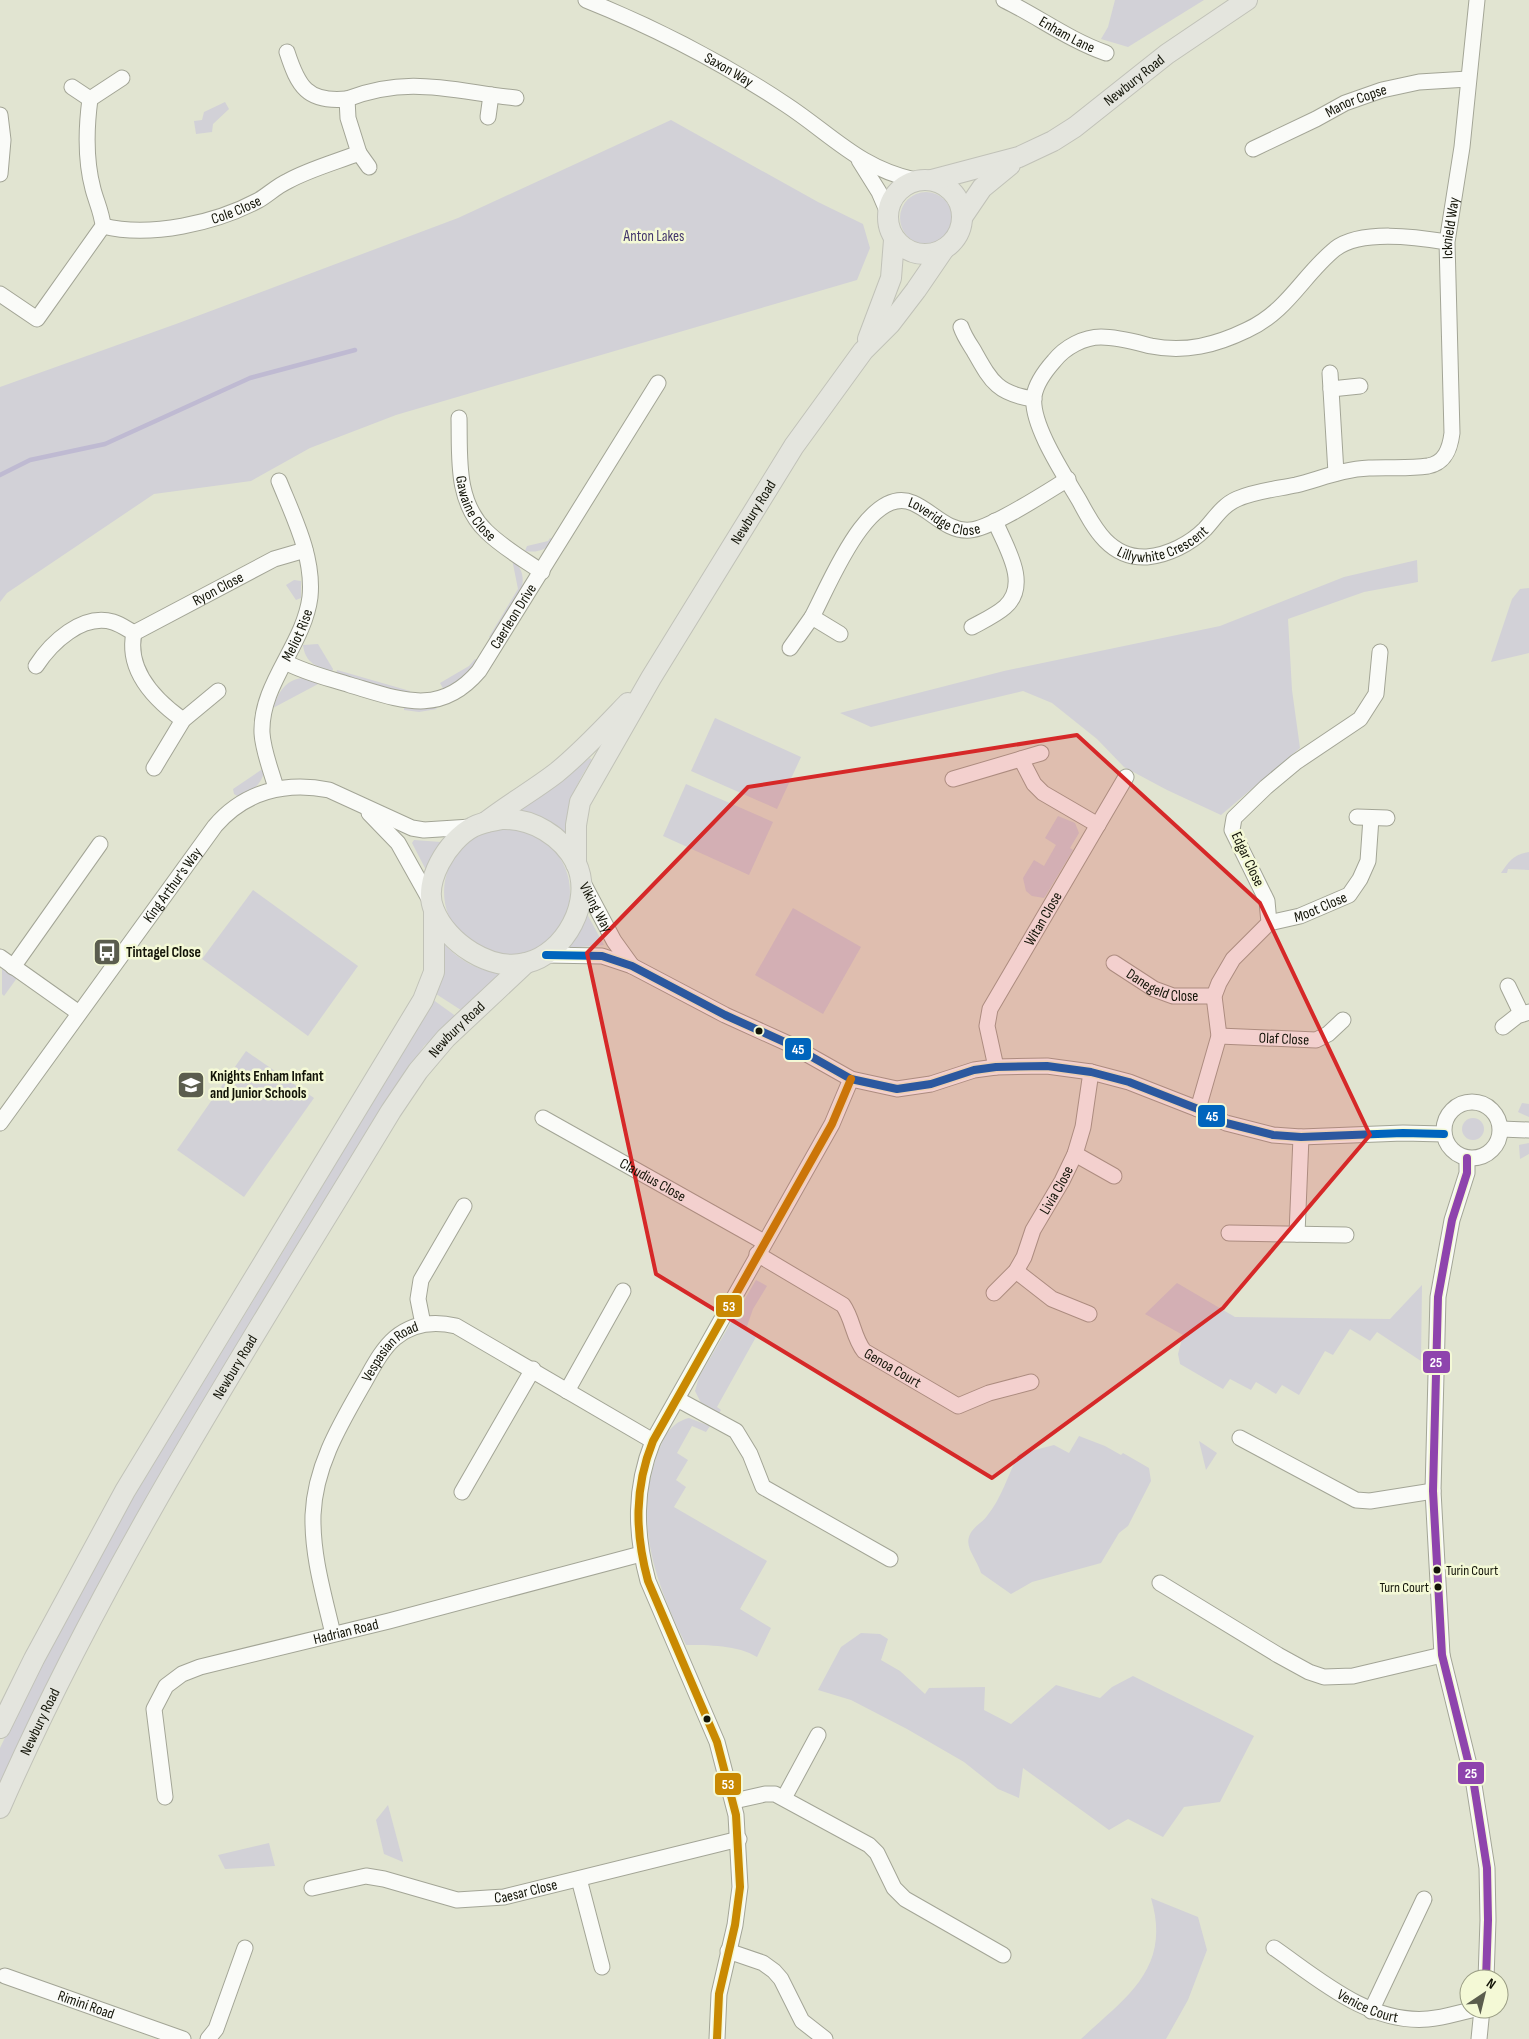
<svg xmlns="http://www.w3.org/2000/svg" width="1529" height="2039" viewBox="0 0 1529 2039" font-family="'Sofia Sans Condensed',sans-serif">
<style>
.green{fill:#d2d1d7}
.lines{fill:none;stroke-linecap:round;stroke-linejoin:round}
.stream{stroke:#bfbad2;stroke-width:4.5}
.minor-casing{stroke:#a3a596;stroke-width:17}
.major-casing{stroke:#c1c2b8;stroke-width:22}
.minor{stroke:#fafbf8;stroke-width:15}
.major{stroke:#e4e5de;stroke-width:20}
.bus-1-casing{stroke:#f4f9d6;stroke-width:11}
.bus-2-casing{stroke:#f4f9d6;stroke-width:11}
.bus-3-casing{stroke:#f4f9d6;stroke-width:11}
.bus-1{stroke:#8e44ad;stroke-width:8}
.bus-2{stroke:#0065bd;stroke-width:8}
.bus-3{stroke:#c98902;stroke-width:8}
.marked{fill:#d62828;fill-opacity:0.2;stroke:#d62828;stroke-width:4;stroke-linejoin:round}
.bus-dot{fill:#131408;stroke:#f4f9d6;stroke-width:2}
.labels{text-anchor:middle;stroke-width:5;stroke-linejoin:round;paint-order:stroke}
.bus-label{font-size:14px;fill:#131408;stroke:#f4f9d6;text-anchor:start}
.street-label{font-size:15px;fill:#131408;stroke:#f4f9d6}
.park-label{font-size:15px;fill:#44376d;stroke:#f4f9d6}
.poi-label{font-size:15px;font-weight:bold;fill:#131408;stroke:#f4f9d6;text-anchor:start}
.line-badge{stroke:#f4f9d6;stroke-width:2}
.badge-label{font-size:14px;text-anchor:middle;font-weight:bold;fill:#fff}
</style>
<rect width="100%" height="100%" fill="#e1e4d1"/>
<g class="green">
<path d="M1115 0H1204L1128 47 1101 39 1108 27Z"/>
<path d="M225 102 229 109 213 124 212 132 196 134 194 121 202 120 204 112Z"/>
<path d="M671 120 818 202 863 224 870 248 857 280 396 415 310 448 251 481 154 494 7 593 0 602V387L176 324 458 218Z"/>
<circle cx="926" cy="218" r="26"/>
<path d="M550 538 554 539C547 550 538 553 525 551L527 546 548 541Z"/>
<path d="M512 559C540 582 506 617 492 639L489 637 518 589Z"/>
<path d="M1417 560 1418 582 1364 592 1288 619 1292 690 1300 748 1221 815 1167 790 1124 767 1097 739 1052 703 1023 691 871 727 840 713 1004 671 1220 626 1344 577Z"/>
<path d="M294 580 301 581V598L296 600 286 585Z"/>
<path d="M1529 588V653L1491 662 1512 599 1520 589Z"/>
<path d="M318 644 333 669 332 672C317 667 305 663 303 645Z"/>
<path d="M475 659 479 661 467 675 444 690 440 683 469 666Z"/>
<path d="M337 670 410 691V694L336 674Z"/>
<path d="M302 678 320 683 273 708C278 693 285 680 302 678Z"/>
<path d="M434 706 437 709 419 712 404 710V707Z"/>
<path d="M715 718 801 757 777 809 691 771Z"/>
<path d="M590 758 592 760C575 784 566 807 568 835L516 812Z"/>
<path d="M264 768C264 784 251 791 239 797L234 794 233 789Z"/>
<path d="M686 784 773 822 749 875 663 836Z"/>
<path d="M1058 816 1075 823 1079 833 1070 848 1073 850 1046 895 1044 898 1032 896 1026 891 1023 878 1034 860 1044 866 1056 845 1045 838Z"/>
<circle cx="507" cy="892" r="63"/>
<path d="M414 840 441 842 435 850 428 870H426L412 843Z"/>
<path d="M1529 852V870L1508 869 1507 873H1501C1509 861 1514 854 1529 852Z"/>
<path d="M253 890 358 966 308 1036 202 959Z"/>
<path d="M793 908 861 947 823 1014 755 975Z"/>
<path d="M587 914 604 945 569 948 568 947Z"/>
<path d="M444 944C461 962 479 971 504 974L464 1012 433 992Z"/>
<path d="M2 967 17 978 4 996 2 994Z"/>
<path d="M432 999 457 1017 424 1046 385 1105 0 1789V1748L43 1658 111 1534 303 1219Z"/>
<path d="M246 1051 314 1098 244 1197 177 1150Z"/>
<path d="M1522 1103 1529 1104V1117L1518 1112Z"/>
<circle cx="1473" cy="1129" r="11"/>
<path d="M1529 1143V1154L1520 1159 1519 1145Z"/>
<path d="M756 1280 767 1286 753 1309 746 1329 756 1337 717 1407 721 1410 717 1417 704 1409 695 1391 699 1377Z"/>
<path d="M1177 1283 1235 1317 1390 1319 1422 1285 1421 1361 1377 1332 1370 1341 1350 1329 1333 1355 1325 1351 1299 1395 1282 1385 1276 1394 1256 1382 1251 1390 1230 1379 1223 1389 1180 1364 1178 1354 1183 1335 1145 1314Z"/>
<path d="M689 1418 710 1426 706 1432 692 1426 677 1453 688 1460 676 1480 686 1487 674 1507 767 1561 740 1609 771 1628 757 1657C738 1645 708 1645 686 1645 655 1582 632 1520 659 1450 665 1435 672 1422 689 1418Z"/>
<path d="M1079 1436 1105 1446 1121 1455 1123 1453 1149 1468 1151 1481 1128 1526 1119 1533 1101 1563 1032 1582 1011 1594 981 1573C978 1561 965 1548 969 1537 972 1527 982 1523 987 1516 1002 1498 1008 1474 1019 1454L1054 1445 1069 1453Z"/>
<path d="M1199 1441 1217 1453 1206 1470Z"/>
<path d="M861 1633 880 1634 888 1639 881 1660 900 1671 925 1694 929 1688 985 1687 984 1710 1011 1724 1056 1685 1100 1698 1112 1687 1133 1676 1254 1736 1220 1802 1184 1807 1163 1837 1128 1819 1109 1830 1023 1768 1019 1798 998 1789 964 1762 907 1729 851 1700 818 1690 841 1647Z"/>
<path d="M388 1805 403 1861V1862L384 1854 376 1820Z"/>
<path d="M269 1843 275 1866 225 1869 218 1855Z"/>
<path d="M1151 1898 1198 1917 1207 1950 1188 2000 1166 2039H1081C1126 1997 1172 1969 1151 1898Z"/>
</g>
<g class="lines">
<path class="stream" d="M0 475 30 460 105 444 250 378 355 350"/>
<g class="minor-casing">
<g id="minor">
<path id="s1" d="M586 0C656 28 723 63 785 104 831 134 859 168 915 180"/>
<path id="s2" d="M1004 0C1039 17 1069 40 1106 53"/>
<path d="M90 99 122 78"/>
<path d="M347 99C409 75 452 91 516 98"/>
<path d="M0 115 3 140 0 174"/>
<path d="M488 117 491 95"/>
<path id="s3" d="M1253 149 1316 119 1345 103 1382 90 1419 82 1468 79"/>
<path d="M359 153 369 167"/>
<path d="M859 160 879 192 888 213"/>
<path id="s4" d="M103 226C150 238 216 223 259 200 269 194 277 186 288 181 310 169 336 162 359 153L348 118 347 99C307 103 298 86 287 52"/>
<path id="s5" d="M1447 242C1417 237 1361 229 1335 249 1303 275 1288 311 1247 330 1216 345 1185 353 1151 346 1135 342 1118 337 1101 337 1084 337 1065 347 1054 361 1046 370 1036 384 1034 396 1030 424 1065 476 1079 500 1094 528 1110 559 1147 557 1168 555 1190 544 1205 529 1215 518 1223 505 1237 499 1255 491 1277 489 1296 485 1320 479 1343 469 1369 468 1389 467 1408 469 1428 466 1445 463 1450 449 1452 433L1447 242 1462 147 1477 0"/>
<path d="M0 294 37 319 103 226C102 213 96 201 93 189 85 159 86 129 90 99L72 87"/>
<path d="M961 327C964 336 969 343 974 351 991 381 997 394 1034 399"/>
<path d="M1330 373 1336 473"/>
<path d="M1331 389 1360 386"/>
<path id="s6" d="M459 418C460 456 455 501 486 531 502 547 523 559 542 572"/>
<path d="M972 627C983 621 996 615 1005 607 1031 584 1005 546 995 521"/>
<path id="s7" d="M134 633 274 559 305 550"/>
<path id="s8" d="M840 634 812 617C828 588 868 483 913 503 932 511 947 532 970 530 991 529 1048 491 1068 479"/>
<path d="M790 648 812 617"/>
<path id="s9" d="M285 662C306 673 328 678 350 685 401 700 440 717 479 671L658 383"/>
<path d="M36 666C51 643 82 613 113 622 120 624 127 629 134 633 126 671 155 700 183 720"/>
<path d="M1021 759 1034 784 1043 793 1098 825"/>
<path d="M154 768 183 720 218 691"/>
<path d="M953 779 1041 753"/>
<path id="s10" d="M276 788C271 770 263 751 262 733 260 684 304 645 310 597 314 557 294 518 279 481"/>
<path d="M369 813 398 843 431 902"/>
<path d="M1357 817 1387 818"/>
<path id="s11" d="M581 879 614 941 632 966"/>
<path id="s12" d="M1269 923 1300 916 1349 895 1360 879 1368 861 1371 818"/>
<path d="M546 955 602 956 632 966 725 1015 789 1044 851 1079 897 1089 931 1084 974 1070 996 1067 1047 1066 1091 1072 1129 1082 1198 1109 1226 1123 1273 1135 1301 1137 1403 1133 1444 1134"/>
<path d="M0 957 79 1013"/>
<path id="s13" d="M1114 963 1154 989 1173 996H1214"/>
<path d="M13 967 100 844"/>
<path d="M1508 986 1521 1013"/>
<path d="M1503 1027 1517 1016 1529 1012"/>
<path id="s14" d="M1219 1036 1316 1040 1328 1034 1343 1020"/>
<path id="s15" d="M996 1067 987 1026 990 1009 1126 777"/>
<circle cx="1472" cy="1130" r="28"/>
<path d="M1198 1109 1219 1036 1214 996 1219 983 1233 959 1269 923 1267 901 1232 830 1234 818 1266 787 1296 762 1360 719 1376 694 1380 652"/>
<path id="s16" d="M543 1118 764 1242"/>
<path id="s17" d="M0 1123 215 826C244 792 285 781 329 790L412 828 424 830 471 827"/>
<path d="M1501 1129 1529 1130"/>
<path d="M1075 1154 1114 1176"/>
<path d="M1467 1158V1173L1452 1220 1438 1297 1433 1491 1442 1655 1474 1785 1487 1868 1488 1920 1486 1979"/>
<path d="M1229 1233 1346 1235"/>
<path d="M1297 1234 1301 1137"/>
<path id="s18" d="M757 1254 843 1305C853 1319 853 1337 864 1351L958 1406 989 1393 1031 1382"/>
<path d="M1016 1271 1052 1299 1089 1314"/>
<path id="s19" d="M994 1293 1016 1271 1024 1257 1033 1230 1062 1181 1075 1154 1083 1127 1091 1072"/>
<path d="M423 1324 418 1299 421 1280 464 1206"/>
<path d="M567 1391 623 1291"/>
<path d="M677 1399 736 1431 750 1454 763 1487 890 1559"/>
<path d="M1240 1438 1356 1500 1370 1501 1433 1491"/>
<path d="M462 1492 533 1369"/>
<path d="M1160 1583 1278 1655 1309 1672 1324 1677 1353 1676 1442 1655"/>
<path id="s20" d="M333 1634C324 1595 312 1556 313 1515 315 1465 341 1423 365 1381 373 1367 382 1349 395 1338 413 1323 434 1321 456 1326L653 1441"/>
<path id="s21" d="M165 1797 154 1709 166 1686 182 1674 200 1667 389 1621 641 1554"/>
<path d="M784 1798 818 1735"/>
<path d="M734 1801 765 1794H775L869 1845 877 1853 894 1888 905 1899 1003 1955"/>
<path d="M579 1879 602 1967"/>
<path id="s22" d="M312 1888 366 1876 384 1879 457 1900 504 1897 739 1839"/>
<path id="s23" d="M1274 1948C1320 1980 1369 2024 1428 2019 1444 2018 1461 2012 1476 2009"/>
<path d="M728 1951 763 1963 774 1971 781 1979 802 2021 825 2039"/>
<path id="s24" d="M5 1976 183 2039"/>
<path d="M1371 2011 1424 1899"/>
<path d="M208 2039 216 2029 245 1948"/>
<path d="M717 2039 719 1994 735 1925 740 1887 736 1815 717 1742 648 1581C635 1533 634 1488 653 1441L832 1124 851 1079"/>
<path d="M1479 2039 1482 2009"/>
</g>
</g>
<g class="major-casing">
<g id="major">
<circle cx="925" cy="217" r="37"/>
<path id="s25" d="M932 180 1019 157 1053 141 1075 127 1167 54 1247 0"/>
<path d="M963 216 982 188 1010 165"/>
<path d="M868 339 891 278 894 240"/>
<path d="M502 819C532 818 562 836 576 863 594 901 565 954 526 963 491 972 447 943 434 910 422 882 448 840 473 827 482 822 492 821 502 819Z"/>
<path d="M486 822C509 804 534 790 556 773 582 752 605 727 628 703"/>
<path id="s26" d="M576 864V825L580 802 651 678 794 446 863 351 890 324 916 290 944 249"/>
<path d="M0 1728 34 1659 125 1491 423 1000 434 972V911"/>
<path id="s27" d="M0 1808C107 1563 253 1339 391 1111L418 1071 446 1038 526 963"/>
</g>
</g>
<use href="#minor" class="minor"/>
<use href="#major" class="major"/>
<g class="bus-1-casing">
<path id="bus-1" d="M1467 1158V1173L1452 1220 1438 1297 1433 1491 1442 1655 1474 1785 1487 1868 1488 1920 1486 1979"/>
</g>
<g class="bus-2-casing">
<path id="bus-2" d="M546 955 602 956 632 966 725 1015 789 1044 851 1079 897 1089 931 1084 974 1070 996 1067 1047 1066 1091 1072 1129 1082 1198 1109 1226 1123 1273 1135 1301 1137 1403 1133 1444 1134"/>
</g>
<g class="bus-3-casing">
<path id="bus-3" d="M717 2039 719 1994 735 1925 740 1887 736 1815 717 1742 648 1581C635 1533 634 1488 653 1441L832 1124 851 1079"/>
</g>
<use href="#bus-1" class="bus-1"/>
<use href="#bus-2" class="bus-2"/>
<use href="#bus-3" class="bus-3"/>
</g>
<path class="marked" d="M1077 735 1260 903 1370 1135 1223 1308 992 1478 656 1274 587 953 748 787Z"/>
<defs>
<g id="bus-square" transform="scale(1.4375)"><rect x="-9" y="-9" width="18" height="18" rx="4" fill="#5b5d4e" stroke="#f4f9d6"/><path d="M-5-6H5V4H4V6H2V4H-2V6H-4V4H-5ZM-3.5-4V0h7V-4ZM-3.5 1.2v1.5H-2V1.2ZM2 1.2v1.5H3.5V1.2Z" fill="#fff"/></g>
<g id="school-square" transform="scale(1.4375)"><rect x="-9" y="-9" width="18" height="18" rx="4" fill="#5b5d4e" stroke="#f4f9d6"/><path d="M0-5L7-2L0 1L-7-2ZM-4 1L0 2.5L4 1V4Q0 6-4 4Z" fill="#fff"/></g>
</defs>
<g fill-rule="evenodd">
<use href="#bus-square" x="107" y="952"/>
<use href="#school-square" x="191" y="1085"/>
</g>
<g class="bus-dot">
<circle cx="759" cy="1031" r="4.5"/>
<circle cx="1437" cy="1570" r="4.5"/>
<circle cx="1438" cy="1587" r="4.5"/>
<circle cx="707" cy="1719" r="4.5"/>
</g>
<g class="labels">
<g class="bus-label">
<text x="1446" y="1575">Turin Court</text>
<text x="1429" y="1592" text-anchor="end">Turn Court</text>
</g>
<g class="street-label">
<text dy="5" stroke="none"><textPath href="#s2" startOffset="72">Enham Lane</textPath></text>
<text dy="5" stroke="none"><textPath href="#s1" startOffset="159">Saxon Way</textPath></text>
<text dy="5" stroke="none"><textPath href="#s25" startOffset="229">Newbury Road</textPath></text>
<text dy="5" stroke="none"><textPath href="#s3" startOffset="114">Manor Copse</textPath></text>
<text dy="5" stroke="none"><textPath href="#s4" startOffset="136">Cole Close</textPath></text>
<text dy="5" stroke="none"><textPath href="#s5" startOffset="1244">Icknield Way</textPath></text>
<text dy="5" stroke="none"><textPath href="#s6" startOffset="94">Gawaine Close</textPath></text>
<text dy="5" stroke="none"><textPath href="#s26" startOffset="400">Newbury Road</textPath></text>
<text dy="5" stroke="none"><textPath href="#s8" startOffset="232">Loveridge Close</textPath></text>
<text dy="5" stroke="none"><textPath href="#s5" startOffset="708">Lillywhite Crescent</textPath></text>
<text dy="5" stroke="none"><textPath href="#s7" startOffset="95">Ryon Close</textPath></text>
<text dy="5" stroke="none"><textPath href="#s9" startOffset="274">Caerleon Drive</textPath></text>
<text dy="5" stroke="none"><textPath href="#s10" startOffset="162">Meliot Rise</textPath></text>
<text transform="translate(1248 859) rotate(65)" y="5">Edgar Close</text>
<text dy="5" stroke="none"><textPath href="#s17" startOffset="294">King Arthur's Way</textPath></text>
<text dy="5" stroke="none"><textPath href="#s12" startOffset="54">Moot Close</textPath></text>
<text dy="5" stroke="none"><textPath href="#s11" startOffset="32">Viking Way</textPath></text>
<text dy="5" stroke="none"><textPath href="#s15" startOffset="164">Witan Close</textPath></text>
<text dy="5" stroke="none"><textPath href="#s13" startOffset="55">Danegeld Close</textPath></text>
<text dy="5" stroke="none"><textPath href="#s27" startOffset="905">Newbury Road</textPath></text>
<text dy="5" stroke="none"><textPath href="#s14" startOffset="65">Olaf Close</textPath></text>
<text dy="5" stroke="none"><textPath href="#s16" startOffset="126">Claudius Close</textPath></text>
<text dy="5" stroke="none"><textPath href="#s19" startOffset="122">Livia Close</textPath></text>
<text dy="5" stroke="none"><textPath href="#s20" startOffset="306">Vespasian Road</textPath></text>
<text dy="5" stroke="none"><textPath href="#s27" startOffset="500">Newbury Road</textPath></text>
<text dy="5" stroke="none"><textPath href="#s18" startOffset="184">Genoa Court</textPath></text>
<text dy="5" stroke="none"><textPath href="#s21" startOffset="304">Hadrian Road</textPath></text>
<text dy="5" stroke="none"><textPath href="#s27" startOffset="95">Newbury Road</textPath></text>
<text dy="5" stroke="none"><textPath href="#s22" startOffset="219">Caesar Close</textPath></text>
<text dy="5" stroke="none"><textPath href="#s23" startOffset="111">Venice Court</textPath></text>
<text dy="5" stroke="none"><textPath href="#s24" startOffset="86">Rimini Road</textPath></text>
</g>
<g class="park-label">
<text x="654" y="241">Anton Lakes</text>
</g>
<g class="poi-label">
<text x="126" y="957">Tintagel Close</text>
<text x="210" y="1081">Knights Enham Infant<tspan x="210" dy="17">and Junior Schools</tspan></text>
</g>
</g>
<g class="line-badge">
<rect x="784" y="1037" width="28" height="24" rx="5" fill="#0065bd"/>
<rect x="1197" y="1104" width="29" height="24" rx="5" fill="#0065bd"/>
<rect x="715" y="1294" width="28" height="24" rx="5" fill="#c98902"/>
<rect x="1422" y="1350" width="29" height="24" rx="5" fill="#8e44ad"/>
<rect x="1457" y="1761" width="28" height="24" rx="5" fill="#8e44ad"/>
<rect x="714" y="1772" width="28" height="24" rx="5" fill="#c98902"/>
</g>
<g class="badge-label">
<text x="798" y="1054">45</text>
<text x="1212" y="1121">45</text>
<text x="729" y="1311">53</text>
<text x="1436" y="1367">25</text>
<text x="1471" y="1778">25</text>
<text x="728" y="1789">53</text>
</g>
<g transform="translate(1484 1994) rotate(35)"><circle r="24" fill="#f4f9d6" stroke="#9a9d84"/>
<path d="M0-4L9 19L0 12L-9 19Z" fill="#5b5d4e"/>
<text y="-8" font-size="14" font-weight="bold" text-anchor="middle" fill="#131408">N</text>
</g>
</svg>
